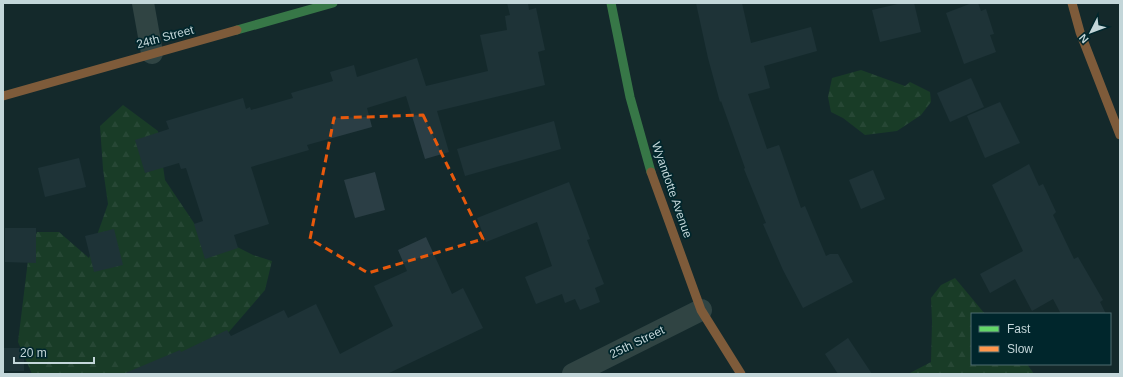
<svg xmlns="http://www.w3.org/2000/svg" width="1123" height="377" viewBox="0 0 1123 377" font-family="Helvetica,sans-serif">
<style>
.forest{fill:url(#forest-firs)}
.building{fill:#2b3e45}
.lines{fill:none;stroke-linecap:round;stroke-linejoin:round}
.street{stroke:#526461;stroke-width:22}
.fast{stroke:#63d668;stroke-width:9}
.slow{stroke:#ff974d;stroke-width:9}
.marked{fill:none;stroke:#e8590c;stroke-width:3;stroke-dasharray:8 5;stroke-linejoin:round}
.labels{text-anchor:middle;stroke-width:3.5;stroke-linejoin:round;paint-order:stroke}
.street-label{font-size:12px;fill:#c3d6d9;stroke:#00262c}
</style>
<defs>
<pattern id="forest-firs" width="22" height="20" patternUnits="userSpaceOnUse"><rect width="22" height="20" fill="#205322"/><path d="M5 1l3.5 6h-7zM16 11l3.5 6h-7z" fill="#3f6b42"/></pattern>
</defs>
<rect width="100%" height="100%" fill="#14292c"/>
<g class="forest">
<path d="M861 70 905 86 910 82 930 92 931 102 921 115 897 131 865 135 843 118 831 112 828 97 832 78Z"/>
<path d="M123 105 158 131 165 180 196 226 253 255 272 261 265 290 221 341 187 374H32L18 342 29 252 37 232H59L89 258 108 204 103 169 100 126Z"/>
<path d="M955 278 985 314H972V364H1027L1034 374H908L931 362 932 322 931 298 941 285Z"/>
</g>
<g class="building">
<path d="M507 3H528L529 10 536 8 545 50 538 52 545 85 437 111 449 152 425 159 406 96 367 108 372 127 307 145 309 150 251 167 269 224 234 235 238 248 205 259 194 224 203 221 186 168 181 169 179 163 145 173 135 140 169 129 166 121 243 98 246 109 250 107 251 110 293 98 291 93 333 81 330 72 354 65 357 77 417 58 426 86 488 71 480 35 507 30 505 16 510 15Z"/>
<path d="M696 3H742L751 43 811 27 817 51 764 66 770 88 748 94 767 149 779 145 801 208 805 206 826 256 830 254H838L853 282 803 308 783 270 763 224 766 223 744 169 745 168 721 101 720 102 708 58Z"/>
<path d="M902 3H914L921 32 880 42 872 10Z"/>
<path d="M972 3H978L981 11 986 9 994 34 990 35 996 52 964 64 946 13Z"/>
<path d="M971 78 984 107 950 122 937 93Z"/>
<path d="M1000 102 1020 143 985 158 967 116Z"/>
<path d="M554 121 561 149 465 176 457 149Z"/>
<path d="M79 158 86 187 45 197 38 168Z"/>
<path d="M1029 164 1039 186 1043 184 1056 212 1053 215 1074 259 1078 257 1103 300 1100 302 1106 314H1061L1053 299 1032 311 1015 279 990 293 980 274 1023 251 992 185Z"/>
<path d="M873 170 885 199 861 209 849 180Z"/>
<path d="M375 172 385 210 355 218 344 180Z"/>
<path d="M569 182 590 239 587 240 604 284 595 288 600 302 580 310 575 299 565 303 562 294 536 304 525 277 552 266 537 222 486 242 477 218Z"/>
<path d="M5 228H36V263L5 262Z"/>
<path d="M114 229 123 265 94 272 85 236Z"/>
<path d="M426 237 452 294 463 288 483 328 387 374H123L180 350 181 352 227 330 231 336 284 310 288 318 316 304 340 354 393 326 374 286 407 271 398 250Z"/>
<path d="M848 338 872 374H838L825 354Z"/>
<rect x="3" y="348" width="21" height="23"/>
</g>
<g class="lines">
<g class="street">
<path d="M143 3 152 53"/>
<path d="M573 374 701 310"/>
</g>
<g class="fast">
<path d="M611 3 630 97 651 172"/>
<path d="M237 30 333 3"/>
</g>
<g class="slow">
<path d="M1072 3 1080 32 1120 135"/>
<path d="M3 96 237 30"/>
<path d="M651 172 701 310 741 374"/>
</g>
</g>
<path d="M0 0H1123V377H0ZM423 115 483 239 368 273 310 239 334 118Z" fill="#14292c" fill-opacity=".55" fill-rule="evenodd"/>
<path class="marked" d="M423 115 483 239 368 273 310 239 334 118Z"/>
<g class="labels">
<g class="street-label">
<text transform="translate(165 37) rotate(-15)" y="4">24th Street</text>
<text transform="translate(672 190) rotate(71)" y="4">Wyandotte Avenue</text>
<text transform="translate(637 342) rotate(-26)" y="4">25th Street</text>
</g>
</g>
<rect width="1123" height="377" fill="none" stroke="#c3d6d9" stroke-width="8"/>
<rect x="971" y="313" width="140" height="52" fill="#00262c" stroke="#4e6c71"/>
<rect x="979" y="326" width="20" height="6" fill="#63d668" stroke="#4e6c71"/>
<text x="1007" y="333" font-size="12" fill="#c3d6d9">Fast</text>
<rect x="979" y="346" width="20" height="6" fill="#ff974d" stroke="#4e6c71"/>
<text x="1007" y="353" font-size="12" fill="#c3d6d9">Slow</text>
<g transform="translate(1091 32) rotate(228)" stroke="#00262c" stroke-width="3" paint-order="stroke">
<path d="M0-3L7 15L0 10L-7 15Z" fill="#c3d6d9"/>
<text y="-6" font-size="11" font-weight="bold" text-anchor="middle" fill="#c3d6d9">N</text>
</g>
<path d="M14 357v6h80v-6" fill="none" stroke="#c3d6d9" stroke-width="2"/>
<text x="20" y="357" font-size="12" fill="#c3d6d9" stroke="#00262c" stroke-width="3" paint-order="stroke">20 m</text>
</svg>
